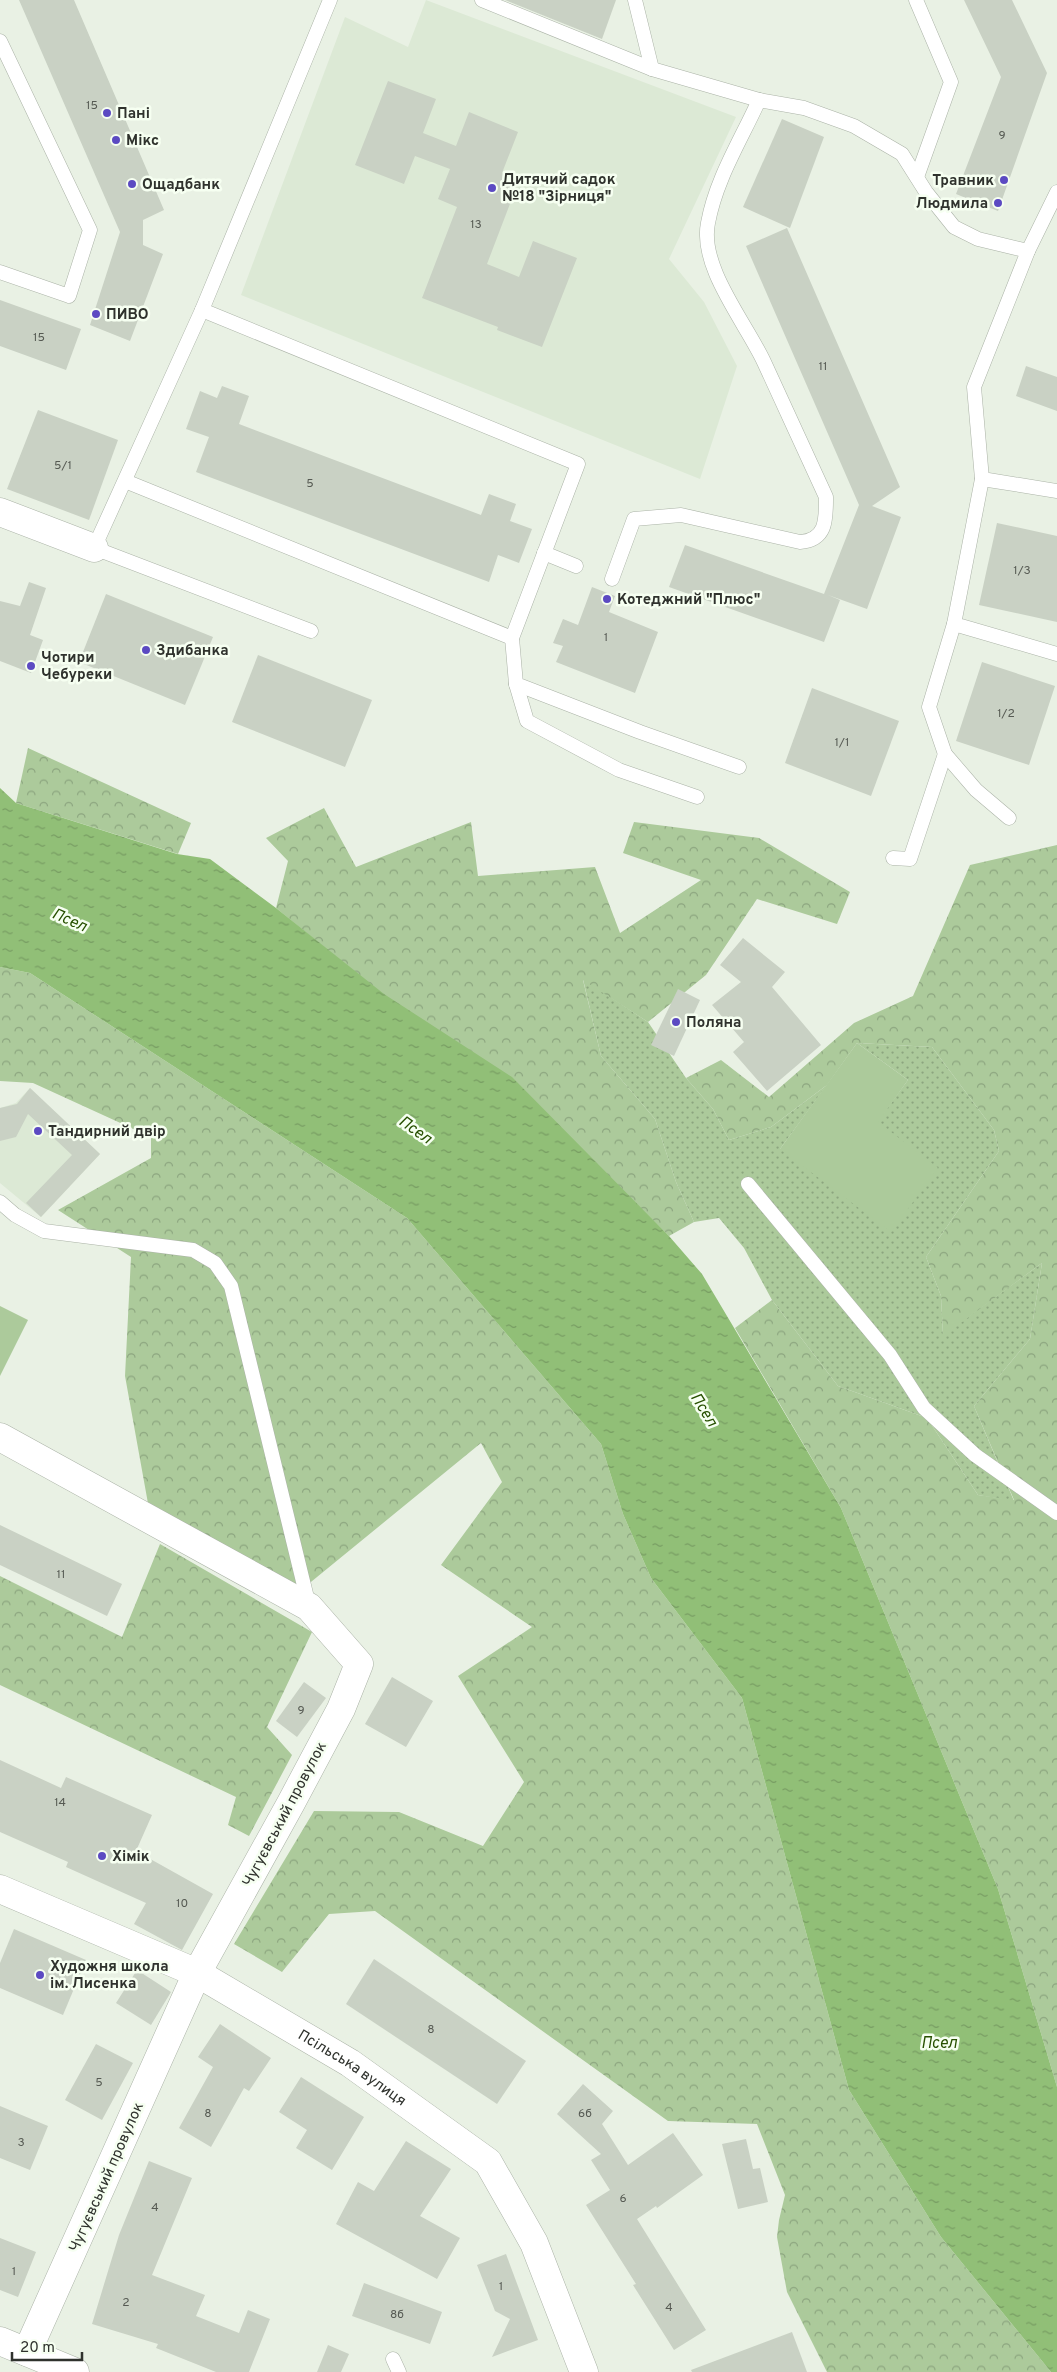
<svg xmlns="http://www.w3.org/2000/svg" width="1057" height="2372" viewBox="0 0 1057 2372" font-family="Overpass,sans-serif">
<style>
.built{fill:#dce9d5}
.grass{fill:url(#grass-dots)}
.forest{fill:url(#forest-crowns)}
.pitch{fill:#acca9b}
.water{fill:url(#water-ripples)}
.building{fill:#c9d1c4}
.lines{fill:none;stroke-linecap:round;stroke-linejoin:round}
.service-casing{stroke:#abb3a7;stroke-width:15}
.minor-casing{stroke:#abb3a7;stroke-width:29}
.secondary-casing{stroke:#abb3a7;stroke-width:29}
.service{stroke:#fff;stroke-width:14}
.minor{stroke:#fff;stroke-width:28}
.secondary{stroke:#fff;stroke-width:28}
.poi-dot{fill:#5c4ac2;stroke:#f6fff1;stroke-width:2}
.labels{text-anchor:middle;stroke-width:5;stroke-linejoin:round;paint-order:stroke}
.number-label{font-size:12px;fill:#565a53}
.poi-label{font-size:15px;font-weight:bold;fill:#2f322d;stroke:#f6fff1;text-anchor:start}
.street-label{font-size:15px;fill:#2f322d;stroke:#f6fff1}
.water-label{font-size:16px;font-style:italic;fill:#275000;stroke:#f6fff1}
</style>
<defs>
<pattern id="grass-dots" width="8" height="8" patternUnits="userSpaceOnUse" patternTransform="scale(1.25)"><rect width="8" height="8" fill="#acca9b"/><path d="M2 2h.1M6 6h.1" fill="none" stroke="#8ca57f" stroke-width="1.8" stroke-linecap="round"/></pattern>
<pattern id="forest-crowns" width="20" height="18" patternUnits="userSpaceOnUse" patternTransform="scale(1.25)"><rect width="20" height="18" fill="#acca9b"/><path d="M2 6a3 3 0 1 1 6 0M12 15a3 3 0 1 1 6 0" fill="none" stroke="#8ca57f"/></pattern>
<pattern id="water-ripples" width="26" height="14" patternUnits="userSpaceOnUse" patternTransform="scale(1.25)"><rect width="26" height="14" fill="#91bf77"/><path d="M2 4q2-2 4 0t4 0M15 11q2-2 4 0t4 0" fill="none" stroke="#779c62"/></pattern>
</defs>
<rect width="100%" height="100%" fill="#e9f1e4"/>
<g class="built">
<path d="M426 0 736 117 669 259 704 302 737 366 700 479 241 295 345 17 408 47Z"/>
<path d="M30 1088 100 1154 41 1217 0 1183V1108L16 1103Z"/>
</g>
<path class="grass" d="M583 979 648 1022 686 1078 713 1109 729 1140 771 1127 827 1085 780 1149 877 1122 908 1080 857 1043 932 1047 994 1130 999 1151 926 1257 941 1296 943 1335 1042 1263 1030 1339 974 1406 1014 1501 978 1495 927 1418 838 1386 772 1300 744 1248 719 1218 694 1222 676 1182 655 1119 601 1056Z"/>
<g class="forest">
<path d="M28 748 191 823 178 854 16 803Z"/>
<path d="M324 808 356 867 471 822 478 876 595 867 620 933 701 880 623 853 634 822 759 838 850 892 837 924 757 899 706 975 648 1022 583 980 601 1056 655 1119 676 1182 694 1222 669 1236 616 1184 276 908 288 861 266 838Z"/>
<path d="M1057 845V2087L998 1889 841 1508 735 1328 772 1300 838 1386 927 1418 978 1495 1014 1500 974 1406 1030 1339 1042 1263 943 1336 941 1296 926 1257 999 1151 994 1130 932 1047 857 1043 827 1085 771 1127 729 1140 713 1109 686 1078 721 1060 769 1097 854 1023 913 996 970 865Z"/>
<path d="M0 967 30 973 407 1218 601 1444 623 1514 651 1578 742 1698 849 2090 941 2237 1051 2372H827L787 2292 777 2237 779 2220 785 2195 757 2124 668 2121 375 1911 329 1914 282 1972 234 1944 314 1811 399 1812 483 1846 524 1782 458 1676 532 1627 441 1565 502 1482 481 1443 295 1595 149 1509 125 1376 131 1257 58 1210 151 1158V1137L33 1083 0 1081Z"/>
<path d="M160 1544 312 1632 267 1727 292 1755 249 1836 228 1825 236 1797 0 1685V1576L122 1637Z"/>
</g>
<g class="pitch">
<path d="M857 1043 908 1080 878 1122 938 1168 891 1232 780 1149Z"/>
<path d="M0 1306 28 1320 0 1376Z"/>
</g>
<path class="water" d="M0 788 16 803 177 854 210 859 276 908 384 994 512 1077 669 1236 702 1274 841 1508 998 1889 1057 2087V2372H1051L941 2237 849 2090 742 1698 651 1578 623 1514 601 1444 407 1218 30 973 0 967Z"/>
<g class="building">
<path d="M19 0H74L164 210 143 220V245L163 254 130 341 90 325 120 232Z"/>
<path d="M505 0H616L602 39Z"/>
<path d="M964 0H1012L1047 73 998 211 956 194 1001 77Z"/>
<path d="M388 81 436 99 423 133 456 146 469 112 518 132 502 173 519 180 487 264 519 277 533 241 577 258 542 347 497 330 498 327 422 298 457 207 438 199 450 169 415 156 404 184 355 165Z"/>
<path d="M782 119 824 137 790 228 743 207Z"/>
<path d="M787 228 900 487 872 506 901 517 867 609 828 595 840 600 824 642 669 587 685 545 824 594 859 505 746 246Z"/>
<path d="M0 300 81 329 66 370 0 346Z"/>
<path d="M1026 366 1057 377V411L1016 396Z"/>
<path d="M222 386 249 396 239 424 481 515 489 494 516 504 510 521 532 529 519 563 498 555 489 582 196 472 209 437 186 429 200 391 217 398Z"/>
<path d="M38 410 118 440 89 520 7 489Z"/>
<path d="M997 523 1057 536V622L979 605Z"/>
<path d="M29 582 46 588 30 635 43 640 31 673 0 661V601L20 606Z"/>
<path d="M592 587 615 596 609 612 658 632 635 693 556 662 563 646 553 643 563 619 578 625Z"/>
<path d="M106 594 213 637 185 705 79 662Z"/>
<path d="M258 655 372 700 345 767 232 722Z"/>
<path d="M982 662 1055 686 1029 765 956 741Z"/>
<path d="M812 688 899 721 871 796 785 763Z"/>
<path d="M743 938 785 972 772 987 821 1045 767 1091 733 1052 744 1042 712 1005 741 982 720 965Z"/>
<path d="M678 989 700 1000 674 1056 651 1045Z"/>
<path d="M30 1088 100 1154 41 1217 26 1203 72 1155 28 1114 16 1137 0 1141V1108L17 1104Z"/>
<path d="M0 1525 122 1584 107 1616 0 1565Z"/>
<path d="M392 1677 433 1701 406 1747 365 1724Z"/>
<path d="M304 1682 326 1698 297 1737 276 1721Z"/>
<path d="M0 1760 61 1788 66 1777 152 1815 136 1851 213 1894 182 1950 134 1924 146 1903 66 1867 68 1862 0 1832Z"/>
<path d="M14 1929 86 1960 63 2015 0 1988V1963Z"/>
<path d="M374 1959 526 2061 497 2104 346 2004Z"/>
<path d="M137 1970 171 1992 151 2025 116 2003Z"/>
<path d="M220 2024 271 2058 249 2091 244 2088 211 2147 179 2128 213 2067 198 2057Z"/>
<path d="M96 2044 133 2063 102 2120 65 2100Z"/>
<path d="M301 2077 364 2117 332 2170 296 2148 307 2130 279 2112Z"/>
<path d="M583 2084 613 2111 602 2124 628 2165 673 2133 703 2175 657 2208 656 2206 637 2219 706 2330 674 2350 633 2285 636 2284 586 2205 610 2190 591 2160 601 2154 557 2114Z"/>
<path d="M0 2106 48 2126 30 2170 0 2158Z"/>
<path d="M746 2139 753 2169 760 2168 768 2202 738 2209 722 2144Z"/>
<path d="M406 2141 451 2169 420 2216 460 2238 437 2279 336 2224 358 2182 374 2191Z"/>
<path d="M149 2161 192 2178 152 2275 205 2295 196 2316 239 2333 248 2310 270 2319 249 2372H216L156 2348 158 2344 92 2324 119 2235Z"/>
<path d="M0 2238 36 2252 18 2297 0 2290Z"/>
<path d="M506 2254 538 2340 492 2357 510 2319 495 2311 477 2265Z"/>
<path d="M364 2283 442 2312 430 2344 352 2316Z"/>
<path d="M792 2332 807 2372H692L691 2370Z"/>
<path d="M328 2345 349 2354 341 2372H317Z"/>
</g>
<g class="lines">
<g class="service-casing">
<g id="service">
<path d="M482 0 652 69 759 100"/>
<path d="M635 0 652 69"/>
<path d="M916 0 951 82 917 177"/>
<path d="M0 41 90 230 69 296 0 272"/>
<path d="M1028 251 974 387 982 479 954 624 1057 654"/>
<path d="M982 479 1057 491"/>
<path d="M125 481 512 638 578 464 202 310"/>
<path d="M544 553 576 566"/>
<path d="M612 579 634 519 681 515 800 542C827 540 826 519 826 497 805 452 785 407 764 362 746 323 699 267 708 223 716 179 741 140 759 100L804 108 854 126 902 154 926 192 954 227 978 239 1028 251 1057 192"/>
<path d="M954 624 929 707 945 754 976 790 1009 818"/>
<path d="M311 631 94 548 202 310 330 0"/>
<path d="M512 638 516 684 640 732 739 767"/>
<path d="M516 684 527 721 619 770 697 797"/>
<path d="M893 858 910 859 945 754"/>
<path d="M748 1184 890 1355 924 1408 975 1455 1057 1513"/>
<path d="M0 1202 15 1215 44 1231 193 1250 215 1263 231 1286 309 1606"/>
<path d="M393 2359 399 2372"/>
</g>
</g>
<g class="minor-casing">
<g id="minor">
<path d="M0 512 94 548"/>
<path d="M0 1437 309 1607 359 1664 341 1709 291 1803 197 1973 27 2352"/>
<path id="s1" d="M0 1889 197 1973 350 2063 488 2162 534 2243 584 2372"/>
</g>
</g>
<g class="secondary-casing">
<path id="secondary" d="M0 2341 75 2372"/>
</g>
<use href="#service" class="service"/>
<use href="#minor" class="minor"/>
<use href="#secondary" class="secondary"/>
</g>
<g class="poi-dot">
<circle cx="107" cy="113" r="5"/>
<circle cx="116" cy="140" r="5"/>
<circle cx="1004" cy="180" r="5"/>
<circle cx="132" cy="184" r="5"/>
<circle cx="492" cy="188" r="5"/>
<circle cx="998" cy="203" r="5"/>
<circle cx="96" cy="314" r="5"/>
<circle cx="607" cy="599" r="5"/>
<circle cx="146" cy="650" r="5"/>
<circle cx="31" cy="666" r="5"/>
<circle cx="676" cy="1022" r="5"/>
<circle cx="38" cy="1131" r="5"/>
<circle cx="102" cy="1856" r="5"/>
<circle cx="40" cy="1975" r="5"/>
</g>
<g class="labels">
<g class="number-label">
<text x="92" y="109">15</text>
<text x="1002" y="139">9</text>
<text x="476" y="228">13</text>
<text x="39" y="341">15</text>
<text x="823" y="370">11</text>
<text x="63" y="469">5/1</text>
<text x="310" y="487">5</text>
<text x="1022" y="574">1/3</text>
<text x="606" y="641">1</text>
<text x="1006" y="717">1/2</text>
<text x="842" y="746">1/1</text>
<text x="61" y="1578">11</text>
<text x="301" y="1714">9</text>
<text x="60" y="1806">14</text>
<text x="182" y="1907">10</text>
<text x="431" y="2033">8</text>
<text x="99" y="2086">5</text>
<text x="208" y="2117">8</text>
<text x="585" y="2117">6б</text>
<text x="21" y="2146">3</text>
<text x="623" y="2202">6</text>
<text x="155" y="2211">4</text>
<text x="14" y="2275">1</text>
<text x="501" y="2290">1</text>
<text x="126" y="2306">2</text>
<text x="669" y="2311">4</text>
<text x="397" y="2318">8б</text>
</g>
<g class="poi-label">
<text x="117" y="118">Пані</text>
<text x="126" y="145">Мікс</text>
<text x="502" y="184">Дитячий садок<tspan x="502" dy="17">№18 "Зірниця"</tspan></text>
<text x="994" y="185" text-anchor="end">Травник</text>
<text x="142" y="189">Ощадбанк</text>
<text x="988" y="208" text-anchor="end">Людмила</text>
<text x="106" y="319">ПИВО</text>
<text x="617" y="604">Котеджний "Плюс"</text>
<text x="156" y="655">Здибанка</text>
<text x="41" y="662">Чотири<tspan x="41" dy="17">Чебуреки</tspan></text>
<text x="686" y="1027">Поляна</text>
<text x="48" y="1136">Тандирний двір</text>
<text x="112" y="1861">Хімік</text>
<text x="50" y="1971">Художня школа<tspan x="50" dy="17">ім. Лисенка</tspan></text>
</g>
<g class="street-label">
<text transform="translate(284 1814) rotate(-62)" y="5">Чугуєвський провулок</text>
<text dy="5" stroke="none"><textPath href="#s1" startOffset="396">Псільська вулиця</textPath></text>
<text transform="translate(106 2177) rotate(-66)" y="5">Чугуєвський провулок</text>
</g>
<g class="water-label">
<text transform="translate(70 919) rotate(24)" y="6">Псел</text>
<text transform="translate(416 1129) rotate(35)" y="6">Псел</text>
<text transform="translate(705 1409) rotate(58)" y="6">Псел</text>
<text x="939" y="2048">Псел</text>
</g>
</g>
<path d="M12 2352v8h70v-8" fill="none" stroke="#2f322d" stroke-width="2.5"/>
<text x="20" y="2352" font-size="15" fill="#2f322d" stroke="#f6fff1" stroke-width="4" paint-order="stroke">20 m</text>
</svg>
